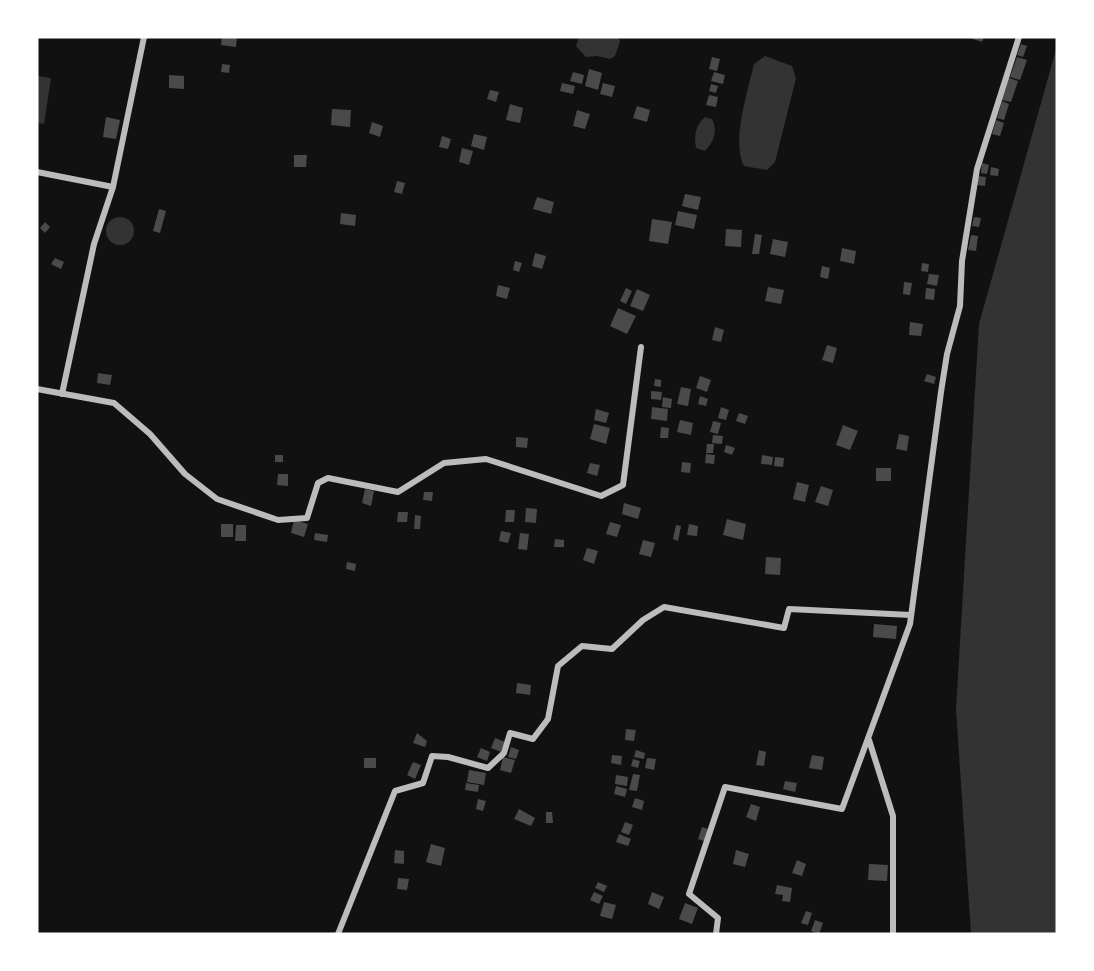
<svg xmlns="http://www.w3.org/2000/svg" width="1094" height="971" viewBox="0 0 1094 971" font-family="'Roboto Serif',serif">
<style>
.water{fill:#333}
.building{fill:#4a4a4a}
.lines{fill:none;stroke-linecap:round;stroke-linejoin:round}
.minor{stroke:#bcbcbc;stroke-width:6}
</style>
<rect width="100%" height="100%" fill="#111"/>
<g class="water">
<path d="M579 37H618L620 41 615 56 610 59 597 56 586 57 576 46Z"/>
<path d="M1057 46V934H971L956 709 979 324Z"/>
<path d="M765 56 792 66 796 78 775 162 767 170 744 166C731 141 748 91 754 64Z"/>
<path d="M37 76 51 78 44 124 37 123Z"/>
<path d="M705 117 712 119C718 131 714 141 705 151L696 148C694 135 695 126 705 117Z"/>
<circle cx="120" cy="231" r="14"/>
</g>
<g class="building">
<path d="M222 37H237L236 47 221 45Z"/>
<path d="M967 37H984L982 42Z"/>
<path d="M1021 44 1027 46 1023 57 1017 55Z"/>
<path d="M712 57 720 59 717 71 709 69Z"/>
<path d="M1017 57 1027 60 1020 80 1010 77Z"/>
<path d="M222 64 230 65 229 73 221 72Z"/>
<path d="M589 69 602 73 598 90 585 86Z"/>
<path d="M573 72 584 75 582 84 570 81Z"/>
<path d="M714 72 725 75 723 84 711 81Z"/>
<path d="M169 75 184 76V89L169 88Z"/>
<path d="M1009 78 1018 81 1011 102 1002 100Z"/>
<path d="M562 83 575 86 573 94 560 91Z"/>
<path d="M603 83 615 86 612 97 600 94Z"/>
<path d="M711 84 718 86 716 93 709 91Z"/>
<path d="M490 90 499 92 496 102 487 99Z"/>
<path d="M709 95 718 97 716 107 706 105Z"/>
<path d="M1002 101 1009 104 1004 120 997 118Z"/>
<path d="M510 104 523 108 520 123 506 120Z"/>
<path d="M637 106 650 110 647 122 633 118Z"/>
<path d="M332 109 351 110 350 127 331 125Z"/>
<path d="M577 110 590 114 585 129 573 126Z"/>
<path d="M106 117 120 120 116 139 103 137Z"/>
<path d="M996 120 1004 123 1000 136 992 134Z"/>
<path d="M372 122 383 126 380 137 369 133Z"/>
<path d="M474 134 487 137 484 150 471 146Z"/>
<path d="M442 136 451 139 448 149 439 147Z"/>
<path d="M462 148 473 151 469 165 459 162Z"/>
<path d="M294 155H307L306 167H294Z"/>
<path d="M982 163 989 165 987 174 981 173Z"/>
<path d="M991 167 999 169 998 176 990 175Z"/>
<path d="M978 176 986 177 985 186 977 185Z"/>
<path d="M397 181 405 183 402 194 394 192Z"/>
<path d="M685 194 701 197 698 210 682 206Z"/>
<path d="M537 197 554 202 551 214 533 209Z"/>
<path d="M159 209 166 211 160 233 153 231Z"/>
<path d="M678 211 697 215 694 229 675 225Z"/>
<path d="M341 213 356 215 355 226 340 224Z"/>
<path d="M974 217 981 218 979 227 972 226Z"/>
<path d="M652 219 672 222 668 244 649 241Z"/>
<path d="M45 222 50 227 45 233 40 228Z"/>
<path d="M726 229 742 230 741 247 725 246Z"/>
<path d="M755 234 762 235 759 254H752Z"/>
<path d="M971 235 978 236 976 251 968 250Z"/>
<path d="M773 239 788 242 785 257 770 254Z"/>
<path d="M842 248 856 251 854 264 840 261Z"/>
<path d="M535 253 546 256 542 269 532 266Z"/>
<path d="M55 258 64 262 61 269 51 264Z"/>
<path d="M515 261 522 263 519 272 513 270Z"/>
<path d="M922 263 929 264 928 272 921 271Z"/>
<path d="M822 266 830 268 828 279 820 277Z"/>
<path d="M929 274 939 275 937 286 927 284Z"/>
<path d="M904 282 912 283 910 295 903 294Z"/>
<path d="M498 285 510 288 507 299 496 296Z"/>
<path d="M768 287 784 290 781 304 765 301Z"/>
<path d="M626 288 632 291 626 304 620 301Z"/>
<path d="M926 288 935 289 934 300 925 299Z"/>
<path d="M637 289 650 295 643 311 630 306Z"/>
<path d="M618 308 636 316 627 334 610 326Z"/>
<path d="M910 322 923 324 921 336 909 335Z"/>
<path d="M715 327 724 330 721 342 712 340Z"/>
<path d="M827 345 837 348 833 363 822 360Z"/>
<path d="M98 373 112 375 110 385 97 383Z"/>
<path d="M927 374 936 377 934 384 924 381Z"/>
<path d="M700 376 711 380 707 392 696 388Z"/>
<path d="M655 379 661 380V387L654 386Z"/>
<path d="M681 387 691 389 688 406 677 404Z"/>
<path d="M651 391 662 392 661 400 651 399Z"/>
<path d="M700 396 708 399 706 406 698 404Z"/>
<path d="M663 397 672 399 671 408 662 407Z"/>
<path d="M652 407 668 409 667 421 651 419Z"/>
<path d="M721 407 729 410 726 420 718 418Z"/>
<path d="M596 409 609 413 606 423 594 420Z"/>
<path d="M739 413 748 416 745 424 736 421Z"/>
<path d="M680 420 693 423 691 435 677 432Z"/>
<path d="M713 421 721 423 718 434 710 432Z"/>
<path d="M594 424 610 428 606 444 590 439Z"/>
<path d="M843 425 858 431 850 450 836 445Z"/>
<path d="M661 427 669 428 668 438H660Z"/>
<path d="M899 434 909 436 907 451 896 449Z"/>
<path d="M713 435 723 436 722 444 712 443Z"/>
<path d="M516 437 528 438 527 448 516 447Z"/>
<path d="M707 444H714L713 453H706Z"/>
<path d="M726 445 735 448 732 455 724 452Z"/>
<path d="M706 454 715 455 714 464 705 463Z"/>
<rect x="275" y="455" width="8" height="7"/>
<path d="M762 455 773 457 772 465 761 464Z"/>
<path d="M775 457 784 458 783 467 774 466Z"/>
<path d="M682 462 691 463 690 473 681 472Z"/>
<path d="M590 463 600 465 597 476 587 473Z"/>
<rect x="876" y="468" width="15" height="13"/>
<path d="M278 474H288V486L277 485Z"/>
<path d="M797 482 809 485 805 502 793 499Z"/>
<path d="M821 486 833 490 828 506 815 502Z"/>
<path d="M365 489 374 491 371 506 362 503Z"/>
<path d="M424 492H433L432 501 423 500Z"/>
<path d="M624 503 641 508 638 519 622 514Z"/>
<path d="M526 508 537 509 536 523 525 522Z"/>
<path d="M506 510H515L514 522H505Z"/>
<path d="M398 512H408L407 522H397Z"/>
<path d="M415 515 421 516 420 529H414Z"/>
<path d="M727 519 746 524 743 540 723 535Z"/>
<path d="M294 520 308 524 304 537 291 533Z"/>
<path d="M610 522 621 525 617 537 606 534Z"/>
<rect x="221" y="524" width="12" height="13"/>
<path d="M689 524 698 526 697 536 687 535Z"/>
<path d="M236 525H246V541H235Z"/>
<path d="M676 525 681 526 678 541 673 539Z"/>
<path d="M501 531 511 533 508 543 499 541Z"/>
<path d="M315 533 328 535 327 542 314 540Z"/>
<path d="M520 533 529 534 527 550 518 549Z"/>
<path d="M555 539 564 540V547H554Z"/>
<path d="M643 540 655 543 651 557 639 554Z"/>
<path d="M587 548 598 551 594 564 583 560Z"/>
<path d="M766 557 781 558 780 575 765 574Z"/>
<path d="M347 562 356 564 355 571 346 569Z"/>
<path d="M874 624 897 626 896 639 873 637Z"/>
<path d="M517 683 531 685 530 695 516 693Z"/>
<path d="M626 729 636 730 634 741 625 740Z"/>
<path d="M417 733 427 741 425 747 413 743Z"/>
<path d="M495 738 505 742 501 752 491 748Z"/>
<path d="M511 747 519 750 516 759 508 757Z"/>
<path d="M481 748 490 752 487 761 477 757Z"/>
<path d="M636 750 645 753 644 759 634 757Z"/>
<path d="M759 750 766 752 764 766 756 765Z"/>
<path d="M612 755 622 756 621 765 611 763Z"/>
<path d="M812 755 824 757 822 770 809 768Z"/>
<path d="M503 757 515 760 511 773 500 770Z"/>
<rect x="364" y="758" width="12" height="10"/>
<path d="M647 758 656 759 654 770 645 768Z"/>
<path d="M633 759 640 761 638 768 631 766Z"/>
<path d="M413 762 421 765 415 779 407 775Z"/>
<path d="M469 770 486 773 484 785 467 782Z"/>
<path d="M633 774 640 775 637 791 629 790Z"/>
<path d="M616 775 628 777 627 786 615 784Z"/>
<path d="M785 781 797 783 795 792 783 789Z"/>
<path d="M466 783 479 785 478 792 465 790Z"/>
<path d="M616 786 627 789 625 797 614 794Z"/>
<path d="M635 798 644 801 642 810 632 807Z"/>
<path d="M478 799 486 801 483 811 476 809Z"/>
<path d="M751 804 760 807 756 821 746 817Z"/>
<path d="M519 809 535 818 531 826 514 819Z"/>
<path d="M546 812H552L553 823H546Z"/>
<path d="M625 822 633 825 629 835 621 832Z"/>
<path d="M702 827 708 829 704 841 698 839Z"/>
<path d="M619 834 631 839 628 846 616 842Z"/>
<path d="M431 844 445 848 441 866 426 862Z"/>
<path d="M395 850 404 851V864L394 863Z"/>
<path d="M736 850 749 854 745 867 733 864Z"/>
<path d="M797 860 806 864 802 876 792 873Z"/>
<path d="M869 864 888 865 887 881 868 880Z"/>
<path d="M398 878 409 879 407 890 397 889Z"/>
<path d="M598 882 607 886 604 892 595 888Z"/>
<path d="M777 885 792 888 790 902 782 901 783 895 775 894Z"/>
<path d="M594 892 603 896 599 904 590 900Z"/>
<path d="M652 892 664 897 659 909 648 904Z"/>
<path d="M604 902 616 905 612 919 600 916Z"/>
<path d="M685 903 698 908 692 924 679 919Z"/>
<path d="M806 911 812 913 808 925 801 923Z"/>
<path d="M815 920 823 923 819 934 811 931Z"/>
</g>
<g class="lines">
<g class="minor">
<path d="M37 172 113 187"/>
<path d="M37 389 114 403 150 434 185 474 217 499 278 520 307 518 318 483 328 478 398 492 444 463 486 459 601 496 623 485 641 347"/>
<path d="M62 394 94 244 113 187 144 37"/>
<path d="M869 740 893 816V934"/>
<path d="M338 934 395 791 423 783 432 756 448 757 488 768 504 753 510 733 533 739 548 719 558 666 582 646 612 649 643 620 664 607 784 628 789 609 911 615"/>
<path d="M716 934 718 918 689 894 725 787 842 809 910 624 941 392 947 354 960 306 962 261 977 169 1019 37"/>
</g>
</g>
<rect width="1094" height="971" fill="none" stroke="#ffffff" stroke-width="77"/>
</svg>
